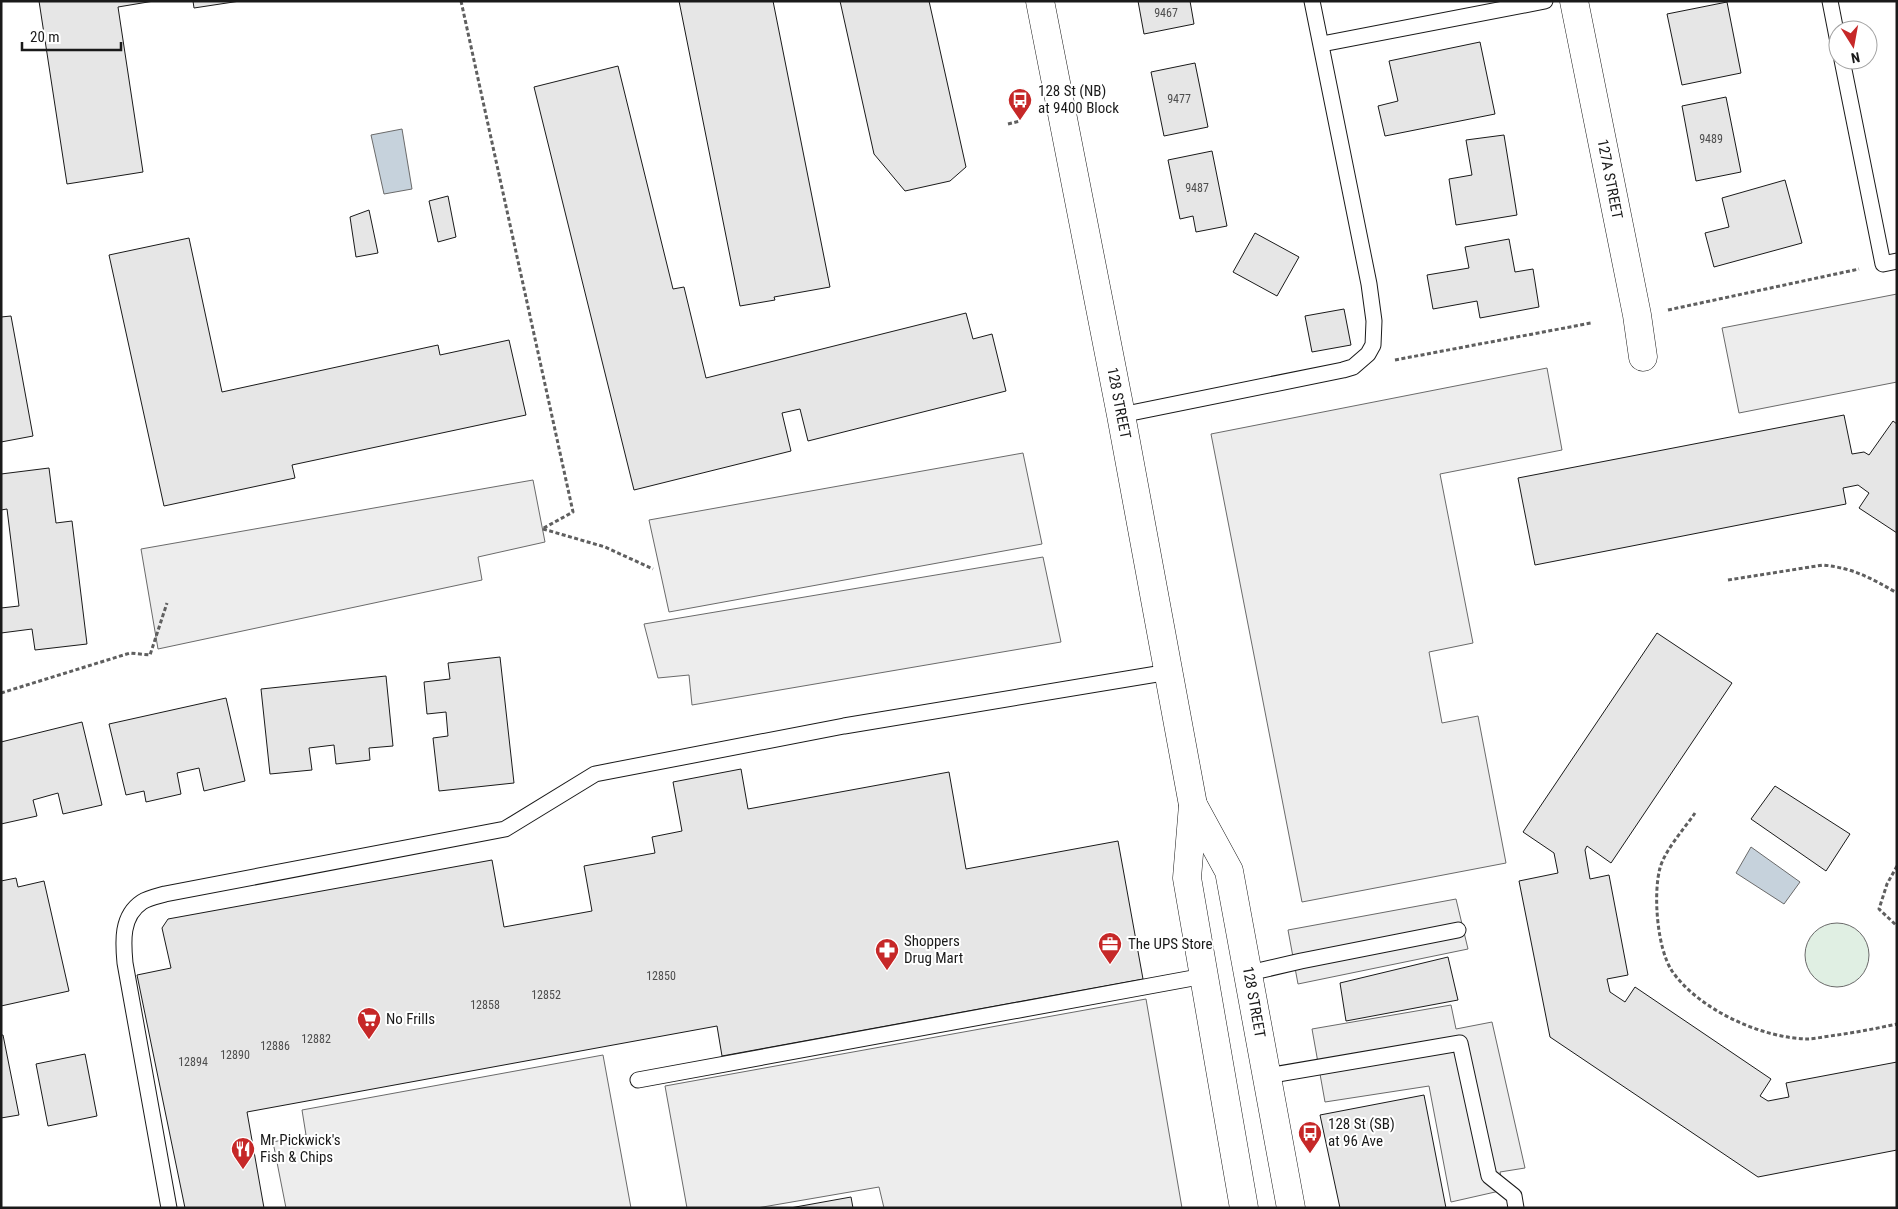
<svg xmlns="http://www.w3.org/2000/svg" width="1898" height="1209" viewBox="0 0 1898 1209" font-family="'Roboto Condensed',sans-serif">
<style>
.green{fill:#e0efe3;stroke:#6a6a6a}
.parking{fill:#ededed;stroke:#6a6a6a}
.water{fill:#c6d2dc;stroke:#6a6a6a}
.building{fill:#e6e6e6;stroke:#1a1a1a}
.lines{fill:none;stroke-linecap:round;stroke-linejoin:round}
.service-casing{stroke:#1a1a1a;stroke-width:17}
.minor-casing{stroke:#1a1a1a;stroke-width:29}
.secondary-casing{stroke:#1a1a1a;stroke-width:29}
.path{stroke:#5f5f5f;stroke-width:3;stroke-dasharray:4 2.5;stroke-linecap:butt}
.service{stroke:#fff;stroke-width:15}
.minor{stroke:#fff;stroke-width:28}
.secondary{stroke:#fff;stroke-width:28}
.labels{text-anchor:middle;stroke-width:4;stroke-linejoin:round;paint-order:stroke}
.number-label{font-size:12px;fill:#4d4d4d}
.poi-label{font-size:15px;fill:#1a1a1a;stroke:#fff;text-anchor:start}
.street-label{font-size:15px;fill:#1a1a1a;stroke:#fff}
</style>
<rect width="100%" height="100%" fill="#fff"/>
<circle class="green" cx="1837" cy="955" r="32"/>
<g class="parking">
<path d="M1897 294V382L1739 413 1722 328Z"/>
<path d="M1547 368 1562 450 1440 474 1473 643 1429 652 1442 723 1478 716 1506 863 1302 902 1211 434Z"/>
<path d="M1023 453 1042 544 669 612 649 520Z"/>
<path d="M533 480 545 542 478 557 482 580 158 649 141 549Z"/>
<path d="M1043 557 1061 642 692 705 689 675 658 678 644 624Z"/>
<path d="M1456 899 1468 949 1298 984 1288 930Z"/>
<path d="M1146 999 1182 1208H884L879 1187 757 1208H687L665 1086Z"/>
<path d="M1451 1005 1456 1029 1492 1022 1525 1168 1500 1172 1504 1190 1451 1202 1429 1086 1325 1102 1312 1029Z"/>
<path d="M603 1055 631 1208H286L273 1142 306 1135 302 1110Z"/>
</g>
<g class="water">
<path d="M402 129 412 189 384 194 371 135Z"/>
<path d="M1751 847 1800 882 1784 904 1736 873Z"/>
</g>
<g class="building">
<path d="M39 1H154L118 7 143 172 67 184Z"/>
<path d="M193 1H240L194 8Z"/>
<path d="M679 1H773L830 287 774 297 775 300 740 306Z"/>
<path d="M840 1H929L966 167 950 181 905 191 874 154Z"/>
<path d="M1138 1H1190L1194 24 1144 34Z"/>
<path d="M1727 2 1741 73 1682 85 1667 14Z"/>
<path d="M1480 42 1495 114 1385 136 1378 106 1398 101 1389 61Z"/>
<path d="M1195 63 1208 127 1164 136 1151 72Z"/>
<path d="M618 66 673 289 684 287 706 378 966 313 973 339 992 334 1006 391 808 441 800 409 782 413 791 451 634 490 534 87Z"/>
<path d="M1726 97 1741 172 1696 181 1682 106Z"/>
<path d="M1504 135 1517 215 1456 225 1449 179 1472 175 1466 140Z"/>
<path d="M1212 151 1227 226 1196 232 1193 216 1180 219 1168 160Z"/>
<path d="M1785 180 1802 243 1714 267 1705 233 1729 227 1722 198Z"/>
<path d="M448 196 456 237 438 242 429 201Z"/>
<path d="M369 210 378 253 356 257 350 217Z"/>
<path d="M1255 233 1299 257 1277 296 1233 272Z"/>
<path d="M189 238 222 392 438 345 440 355 509 340 526 415 292 465 295 478 164 506 109 255Z"/>
<path d="M1509 239 1515 272 1533 269 1539 307 1480 318 1477 301 1433 309 1427 275 1469 268 1465 247Z"/>
<path d="M1344 309 1351 345 1312 352 1305 316Z"/>
<path d="M11 316 33 436 1 442V317Z"/>
<path d="M1844 415 1852 454 1864 452 1869 455 1893 421 1897 424V533L1859 508 1869 493 1858 485 1843 488 1846 504 1535 565 1518 478Z"/>
<path d="M49 468 56 523 72 521 87 644 35 650 32 629 1 633V608L19 606 7 509 1 510V474Z"/>
<path d="M1657 633 1732 683 1611 863 1587 846 1585 850 1590 879 1609 875 1628 975 1607 979 1610 992 1625 1002 1635 987 1771 1079 1760 1096 1768 1101 1789 1097 1786 1083 1897 1062V1150L1758 1177 1550 1037 1519 881 1558 873 1554 853 1523 832Z"/>
<path d="M500 657 514 783 439 791 433 738 448 736 446 712 427 714 424 682 450 679 448 663Z"/>
<path d="M386 676 393 746 369 748 370 760 336 764 334 745 309 748 312 770 270 774 261 689Z"/>
<path d="M226 698 245 781 204 791 199 768 177 773 181 794 146 802 144 791 126 795 109 724Z"/>
<path d="M82 722 102 805 63 814 58 793 33 800 37 816 1 824V742Z"/>
<path d="M741 769 748 809 949 772 966 869 1118 841 1143 979 722 1056 717 1026 247 1112 264 1208H185L137 975 171 968 162 928 168 919 492 860 504 927 592 911 584 866 655 853 652 837 682 831 673 782Z"/>
<path d="M1775 786 1850 834 1826 871 1751 819Z"/>
<path d="M16 878 18 887 44 881 69 991 1 1006V881Z"/>
<path d="M1448 957 1458 1000 1346 1021 1340 983Z"/>
<path d="M1 1035H3L19 1115 1 1118Z"/>
<path d="M85 1054 97 1116 48 1126 36 1064Z"/>
<path d="M1424 1095 1446 1208H1340L1320 1115Z"/>
<path d="M851 1197 853 1208H790Z"/>
</g>
<g class="lines">
<g class="service-casing">
<g id="service">
<path d="M1830 1 1838 42"/>
<path d="M1322 44 1545 1"/>
<path d="M1842 60 1883 264 1897 261"/>
<path d="M1121 415 1343 370 1353 367 1368 354 1373 345 1374 321 1369 284 1312 1"/>
<path d="M1249 973 1301 961 1458 930"/>
<path d="M1267 1076 1460 1043 1489 1176 1514 1196 1516 1208"/>
<path d="M638 1080 1204 976"/>
<path d="M169 1208 125 963C123 942 121 916 142 902 148 898 158 896 165 894L505 829 595 774 844 726 1169 672"/>
</g>
</g>
<g class="minor-casing">
<path id="minor" d="M1574 1 1637 315 1643 357"/>
</g>
<g class="secondary-casing">
<g id="secondary">
<path d="M1040 1 1121 415 1193 805 1187 878 1244 1208"/>
<path d="M1193 805 1229 871 1291 1208"/>
</g>
</g>
<g class="path">
<path d="M461 1 573 512 542 529"/>
<path d="M1008 124 1020 121"/>
<path d="M1668 310 1859 269"/>
<path d="M1395 360 1591 323"/>
<path d="M543 529 605 547 653 569"/>
<path d="M1728 580 1823 565C1853 568 1871 578 1897 593"/>
<path d="M1 693 130 653 150 655 167 603"/>
<path d="M1695 813C1684 829 1665 850 1660 868 1653 894 1657 948 1672 971 1698 1009 1761 1038 1807 1039 1814 1039 1822 1037 1830 1036 1852 1033 1874 1029 1897 1024"/>
<path d="M1897 866 1887 884 1879 909 1897 926"/>
</g>
<use href="#service" class="service"/>
<use href="#minor" class="minor"/>
<use href="#secondary" class="secondary"/>
</g>
<defs>
<g id="bus-pin" transform="scale(1.25)"><path d="M0 17L-7.5 6A9.5 9.5 0 1 1 7.5 6Z" fill="#c62828" stroke="#fff"/><path d="M-5-6H5V4H4V6H2V4H-2V6H-4V4H-5ZM-3.5-4V0h7V-4ZM-3.5 1.2v1.5H-2V1.2ZM2 1.2v1.5H3.5V1.2Z" fill="#fff"/></g>
<g id="office-pin" transform="scale(1.25)"><path d="M0 17L-7.5 6A9.5 9.5 0 1 1 7.5 6Z" fill="#c62828" stroke="#fff"/><path d="M-6-3h4V-5.5h4V-3h4V5H-6ZM-1-4.5V-3h2v-1.5ZM-6 0V1H6V0Z" fill="#fff"/></g>
<g id="pharmacy-pin" transform="scale(1.25)"><path d="M0 17L-7.5 6A9.5 9.5 0 1 1 7.5 6Z" fill="#c62828" stroke="#fff"/><path d="M-2-6h4v4h4v4h-4v4h-4v-4h-4v-4h4Z" fill="#fff"/></g>
<g id="supermarket-pin" transform="scale(1.25)"><path d="M0 17L-7.5 6A9.5 9.5 0 1 1 7.5 6Z" fill="#c62828" stroke="#fff"/><path d="M-6-5.5h2.5l.6 2H6L4.5 2H-2.5L-4.4-4H-6ZM-1.5 3.2a1.3 1.3 0 1 0 .1 0ZM3 3.2a1.3 1.3 0 1 0 .1 0Z" fill="#fff"/></g>
<g id="restaurant-pin" transform="scale(1.25)"><path d="M0 17L-7.5 6A9.5 9.5 0 1 1 7.5 6Z" fill="#c62828" stroke="#fff"/><path d="M-5-6h1v4h1v-4h1v4h1v-4h1v5L-1.5 .5V6h-2V.5L-5-1ZM5-6V6H3V1.5H1.5Q1.5-4 5-6Z" fill="#fff"/></g>
</defs>
<g fill-rule="evenodd">
<use href="#bus-pin" x="1020" y="100"/>
<use href="#office-pin" x="1110" y="944"/>
<use href="#pharmacy-pin" x="887" y="950"/>
<use href="#supermarket-pin" x="369" y="1019"/>
<use href="#bus-pin" x="1310" y="1133"/>
<use href="#restaurant-pin" x="243" y="1149"/>
</g>
<g class="labels">
<g class="number-label">
<text x="1166" y="17">9467</text>
<text x="1179" y="103">9477</text>
<text x="1711" y="143">9489</text>
<text x="1197" y="192">9487</text>
<text x="661" y="980">12850</text>
<text x="546" y="999">12852</text>
<text x="485" y="1009">12858</text>
<text x="316" y="1043">12882</text>
<text x="275" y="1050">12886</text>
<text x="235" y="1059">12890</text>
<text x="193" y="1066">12894</text>
</g>
<g class="poi-label">
<text x="1038" y="96">128 St (NB)<tspan x="1038" dy="17">at 9400 Block</tspan></text>
<text x="904" y="946">Shoppers<tspan x="904" dy="17">Drug Mart</tspan></text>
<text x="1128" y="949">The UPS Store</text>
<text x="386" y="1024">No Frills</text>
<text x="1328" y="1129">128 St (SB)<tspan x="1328" dy="17">at 96 Ave</tspan></text>
<text x="260" y="1145">Mr Pickwick's<tspan x="260" dy="17">Fish &amp; Chips</tspan></text>
</g>
<g class="street-label">
<text transform="translate(1610 179) rotate(79)" y="5">127A STREET</text>
<text transform="translate(1119 403) rotate(79)" y="5">128 STREET</text>
<text transform="translate(1254 1002) rotate(80)" y="5">128 STREET</text>
</g>
</g>
<rect width="1898" height="1209" fill="none" stroke="#1a1a1a" stroke-width="5"/>
<g transform="translate(1853 45) rotate(169)"><circle r="24" fill="#ffffff" stroke="#a3a3a3"/>
<path d="M0-4L9 19L0 12L-9 19Z" fill="#c62828"/>
<text y="-8" font-size="14" font-weight="bold" text-anchor="middle" fill="#1a1a1a">N</text>
</g>
<path d="M22 42v8h99v-8" fill="none" stroke="#1a1a1a" stroke-width="2.5"/>
<text x="30" y="42" font-size="15" fill="#1a1a1a" stroke="#ffffff" stroke-width="4" paint-order="stroke">20 m</text>
</svg>
